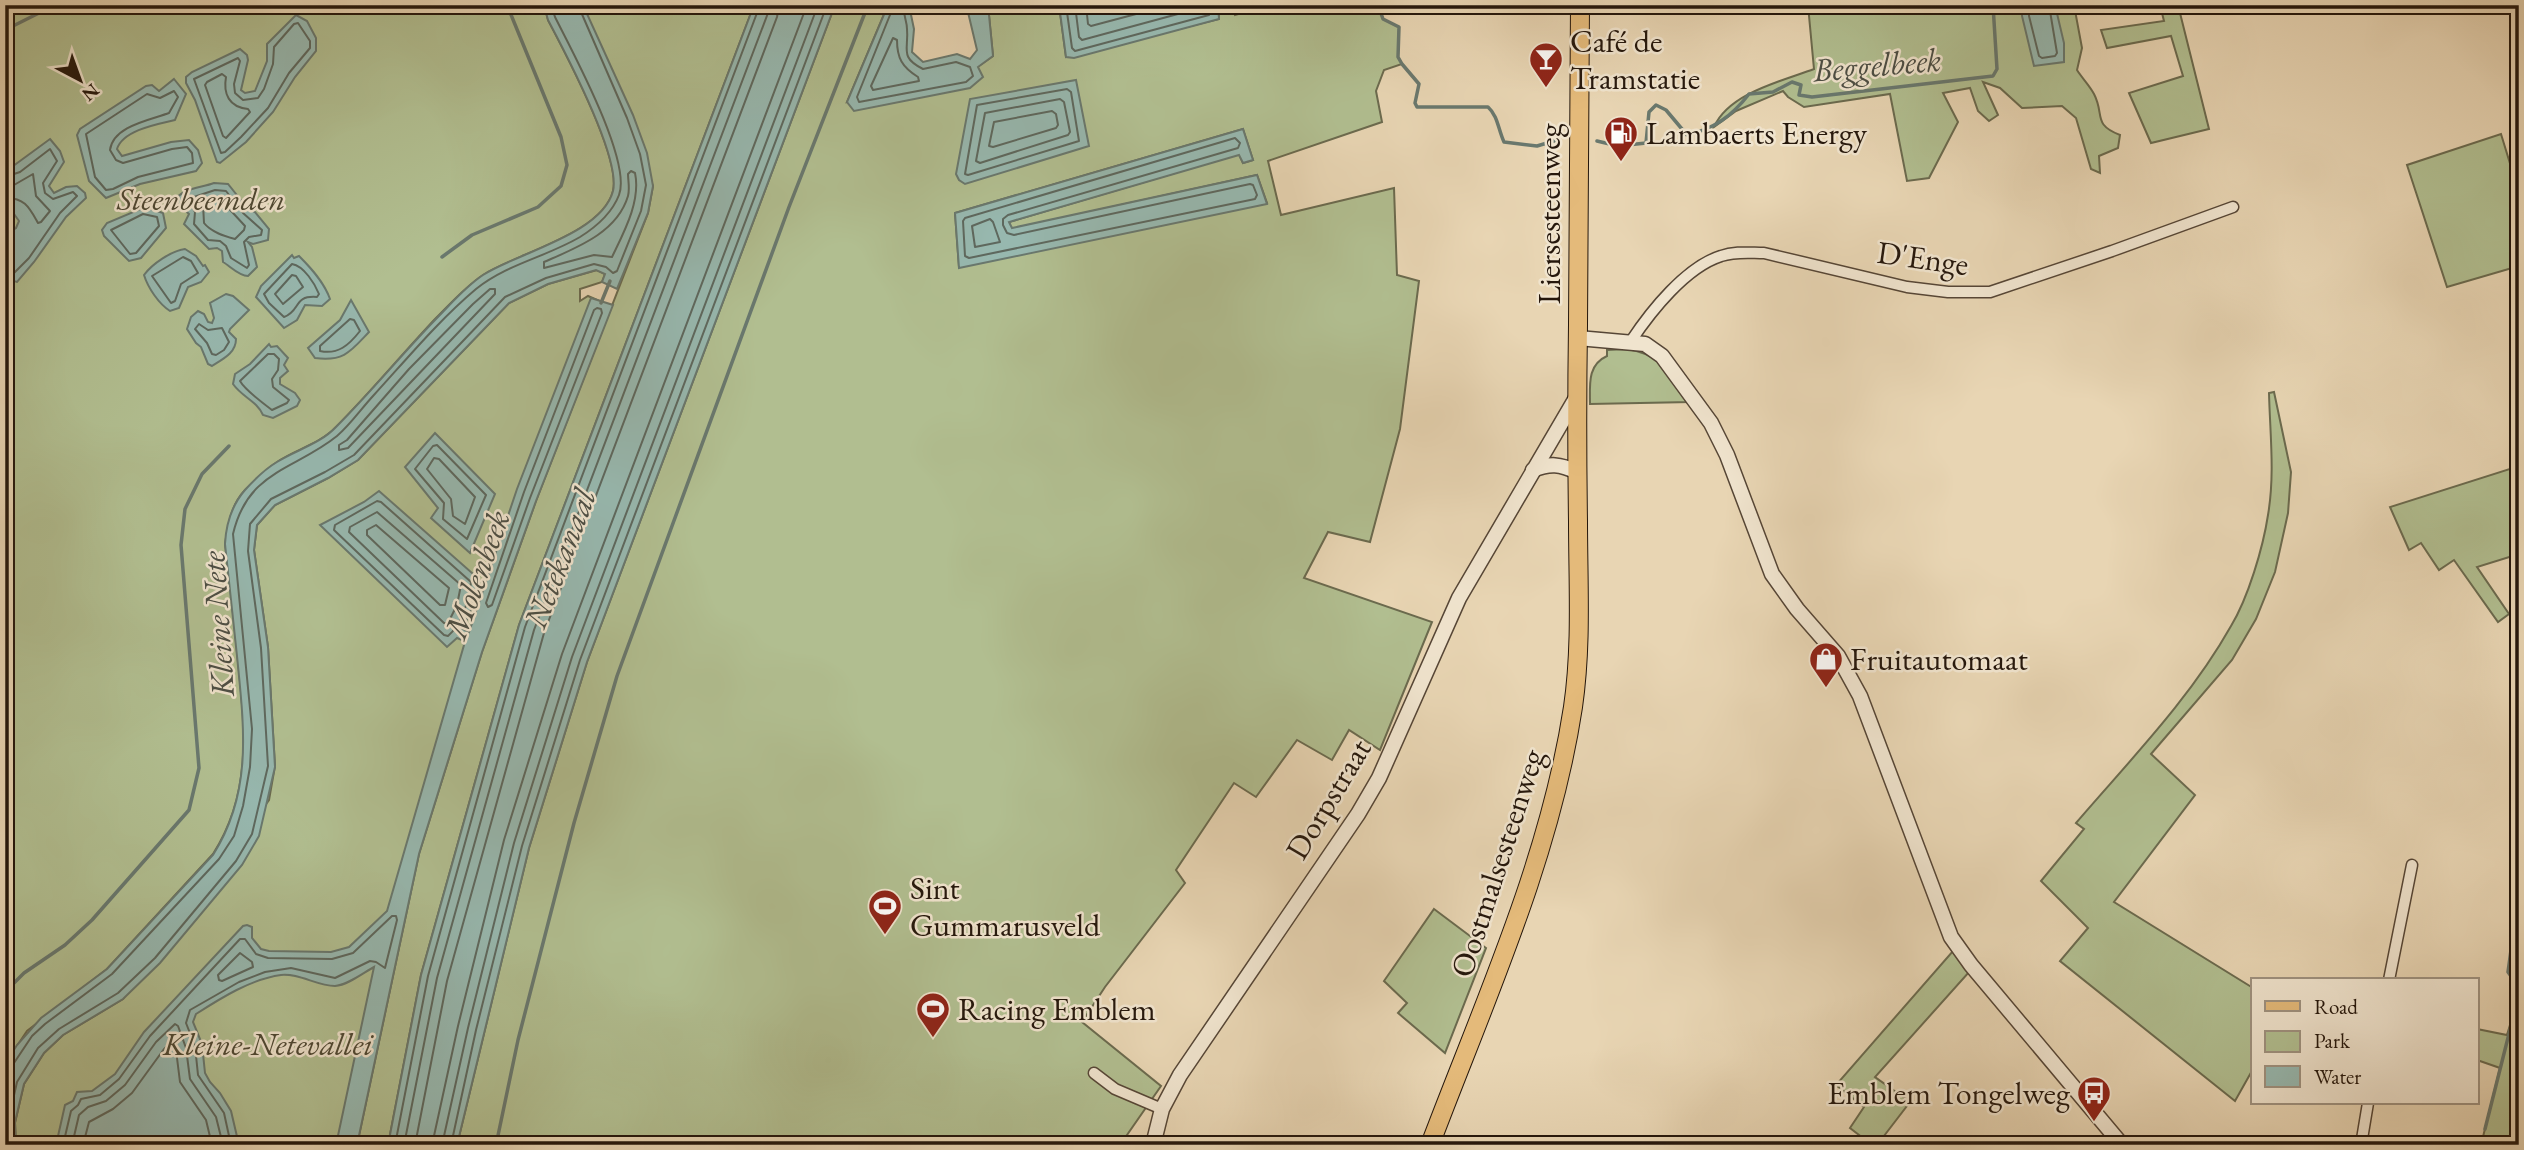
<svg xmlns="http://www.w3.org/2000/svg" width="2524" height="1150" viewBox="0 0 2524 1150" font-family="'EB Garamond',serif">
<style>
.green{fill:#b1be90;stroke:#6b6a4e;stroke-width:2;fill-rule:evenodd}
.water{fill:#97b8af;stroke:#69786e;stroke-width:2;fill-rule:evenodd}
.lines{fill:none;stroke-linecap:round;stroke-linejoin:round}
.shore{stroke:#5e685e;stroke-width:2}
.stream{stroke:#69786e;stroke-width:3.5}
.minor-casing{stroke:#564636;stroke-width:13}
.tertiary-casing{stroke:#564636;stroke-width:17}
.primary-casing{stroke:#25170c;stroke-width:20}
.minor{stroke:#f0e4ce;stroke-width:10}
.tertiary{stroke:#f0e4ce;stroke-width:14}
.primary{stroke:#e4ba7a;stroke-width:18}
.labels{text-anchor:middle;stroke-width:5;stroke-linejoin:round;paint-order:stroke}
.poi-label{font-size:32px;fill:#25170c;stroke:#f0e4ce;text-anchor:start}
.park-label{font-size:32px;font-style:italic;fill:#4f4934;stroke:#f0e4ce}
.street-label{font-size:32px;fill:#25170c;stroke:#f0e4ce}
.water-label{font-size:33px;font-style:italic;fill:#4d4f45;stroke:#f0e4ce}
</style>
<rect width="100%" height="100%" fill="#e8d5b3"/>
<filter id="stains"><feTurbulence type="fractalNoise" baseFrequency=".00286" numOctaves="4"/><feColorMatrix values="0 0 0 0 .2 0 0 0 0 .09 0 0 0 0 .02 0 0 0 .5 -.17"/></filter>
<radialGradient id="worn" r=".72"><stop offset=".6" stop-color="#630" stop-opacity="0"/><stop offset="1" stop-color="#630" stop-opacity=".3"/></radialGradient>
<g class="green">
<path d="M5 5H544L548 20C565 52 621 158 613 191 602 234 517 253 483 275 465 287 451 303 436 318 402 354 371 392 336 427 320 444 296 449 277 462 266 469 254 481 245 490 231 505 228 524 225 544 230 583 234 622 238 662 245 730 252 793 213 854L107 969 27 1031 5 1064Z"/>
<path d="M583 5H754L519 625 421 975 388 1145H357L419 854 482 652 536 501 648 213 653 186Z"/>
<path d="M835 5H888L847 102 977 67 993 56 988 5H1059L1066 57 1219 19 1218 5H1233L1235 15 1270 5H1378L1383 19 1399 27 1398 57 1402 64 1384 70 1376 91 1382 122 1268 161 1281 215 1394 188 1397 275 1419 281 1400 429 1370 542 1328 532 1304 578 1432 622 1380 750 1349 730 1332 760 1297 740 1256 797 1234 783 1176 870 1185 883 1105 987 1082 1022 1161 1086 1120 1145H457L529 848 587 662ZM1243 129 1253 160 1243 163 1239 154 1009 222 1011 229 1257 175 1267 203 959 267 955 213Z"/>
<path d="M1808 5H2074L2082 48 2077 70C2082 78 2090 86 2094 94 2105 115 2092 124 2120 135L2118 148 2099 156 2100 173 2091 169 2076 118 2062 106 2022 108 2000 88 1983 82 1998 115 1989 121 1978 111 1970 88 1943 93 1958 122 1929 178 1907 181 1890 94 1804 107 1788 97 1783 91 1736 111 1714 127C1729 93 1782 81 1814 69Z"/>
<path d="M2160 5H2178L2209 129 2151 143 2129 93 2183 76 2171 36 2107 48 2101 30 2164 21Z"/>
<path d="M2501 134 2519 193V266L2447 287 2407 165Z"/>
<path d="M597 270 605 274 602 282 580 289V301L588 296 602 302 410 852 349 1145H16L15 1123 24 1084 44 1053 63 1035 123 999 269 800 275 766 268 647 254 550 257 525 275 505 328 478 358 460 509 303 548 284Z"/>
<path d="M1627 349C1664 355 1670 374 1690 402L1590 404C1590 385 1587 365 1607 356V350Z"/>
<path d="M2274 392 2291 472 2288 513 2275 572 2256 619 2232 660 2151 754 2195 795 2114 902 2253 988V1069L2235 1101 2060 961 2088 928 2041 881 2084 829 2076 823C2130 760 2190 699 2231 626 2248 598 2263 548 2268 515 2275 474 2270 434 2269 393Z"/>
<path d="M2519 466V554L2477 567 2509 614 2498 622 2454 560 2439 570 2421 543 2409 550 2390 507Z"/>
<path d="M1434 909 1486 948 1445 1053 1398 1013 1407 1003 1384 981Z"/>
<path d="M1953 951 1970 971 1875 1077 1910 1102 1877 1145H1872L1850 1128 1864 1107 1836 1085Z"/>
<path d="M2519 995V1145H2481L2500 1068 2477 1060V1029L2507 1035Z"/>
</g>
<g class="water">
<path d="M544 5H583L633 115 647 153 653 186 648 213 617 289 602 282 605 274 596 270 548 284 509 303 358 460 328 478 275 505 257 525 254 550 268 647 275 767 259 836 242 865 160 963 123 999 63 1035 44 1053 24 1084 15 1122 16 1145H5V1064L17 1045 41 1018 107 969 213 855C253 792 244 727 237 656 233 619 229 581 225 544 226 524 232 505 245 490 254 480 265 469 277 462 296 450 320 444 336 427 371 392 402 354 436 319 451 304 465 287 483 275 517 253 602 234 613 191 621 158 565 52 548 20Z"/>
<path d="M754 5H835L587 662 529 848 457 1145H388L421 975 519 625Z"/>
<path d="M888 5H988L993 56 978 67 983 77 970 88 854 111 847 102ZM956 7 967 8 977 50 970 59 957 54 923 62 912 52 914 29 910 10 918 8 934 13Z"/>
<path d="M1059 5H1218L1219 19 1074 58 1066 57Z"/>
<path d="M2022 5H2055L2064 43V62L2034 66 2022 16Z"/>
<path d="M296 15 307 21 316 38V51L295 77 273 112 246 142 220 163 217 162 195 100 186 83V77L192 72 240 49 247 55 248 60 241 90 245 93 255 91 267 61V44Z"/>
<path d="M174 79 186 94 175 120C158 124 123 130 117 149L122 156 171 142 189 140 198 150 202 163 196 171 140 184 106 198 89 181 77 135 80 129 146 86 152 85 159 91Z"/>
<path d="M1076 80 1089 146 965 184 959 180 956 174 970 99Z"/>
<path d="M1243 129 1253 160 1243 163 1239 155 1009 222 1012 228 1257 175 1267 204 959 268 955 213Z"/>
<path d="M50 139 60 151 64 162 49 186 54 193 66 187 77 186 85 193 86 198 66 217 34 262 17 282C0 279 5 249 5 235L16 228 19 221 14 214H5V172Z"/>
<path d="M214 183 228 184 248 209 255 212 269 229 268 240 253 244 248 242 252 247 257 267 248 276C239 276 230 266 223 262L222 251 217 248 209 249 184 224 189 214 175 201C181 188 201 188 214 183Z"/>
<path d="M145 207 163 213 166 228 141 258 129 261 104 236 102 230 107 223Z"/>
<path d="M185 249 196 256 203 266 205 265 209 272 201 282 188 287 179 308 170 311C159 304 148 288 144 275 152 264 171 251 185 249Z"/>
<path d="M292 255 294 258 299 256C311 268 324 282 330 299L322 306 305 305 297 320 284 328 256 297 261 286Z"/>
<path d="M226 294 233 296 249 310 230 329 229 332 236 339C236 353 223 359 212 366L208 364 201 347 196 343 187 329 191 317 198 311 204 314 208 322 212 323 214 318 210 303Z"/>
<path d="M591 298 613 305 536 501 482 652 419 854 357 1145H336L374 967C363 973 348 985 335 986 317 986 299 973 281 975 251 979 221 998 196 1014L193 1022 202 1044 205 1073 210 1082 220 1093 231 1111 239 1145H56L65 1105 73 1101 77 1092 92 1091 115 1074 144 1032 243 926 247 925 252 927V938L261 949 269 951 331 952 349 947 387 911 464 645 462 640 457 638 447 647 320 525 364 502 379 491 480 580 471 610 463 629 469 632 517 489Z"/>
<path d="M351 300 369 332C351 351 344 362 315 358L308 348 340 320Z"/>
<path d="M269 344 271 347 277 346 288 358 284 365 288 371 280 378V384L295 393 300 400 297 406 273 418 263 415C257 401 242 397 233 384L235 374 250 364Z"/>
<path d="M435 433 495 494 470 553 431 518 438 508 405 467Z"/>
</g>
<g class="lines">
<g class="shore">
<path d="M894 5 857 97 859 102 966 82 973 76 970 67 956 62 923 69C899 57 909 49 907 29 907 20 902 14 905 5"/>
<path d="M1066 5 1072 48 1075 51 1209 15 1211 5"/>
<path d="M1075 5 1079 37 1082 40 1200 8 1202 5"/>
<path d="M1086 5 1088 24 1091 26 1170 5"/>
<path d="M2029 5V16L2039 56 2042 58 2055 56 2057 53 2049 5"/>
<path d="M298 23 310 41V48L289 73 268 108 241 137 225 152 221 153 194 79 238 58 240 61 234 84 235 93 243 100 258 98 264 89 273 64 274 47 294 24Z"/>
<path d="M893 38 897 40C897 58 902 67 918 77L919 81 873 90 871 86Z"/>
<path d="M222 74 226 77C223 94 229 107 248 109L250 112 226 138 223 136 205 85 207 82Z"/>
<path d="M1067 89 1071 92 1079 141 968 175 965 174 977 105Z"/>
<path d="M174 91 178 97 169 113C150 120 113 126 110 150L116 160 123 163 172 149 187 147 192 153 193 163 138 177 113 189 106 190 95 177 86 134 147 94 160 98Z"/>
<path d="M1060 99 1064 102 1070 132 1068 135 980 163 976 161 985 113Z"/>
<path d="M1052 111 1056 114 1058 125 1056 128 993 147 989 146 994 122Z"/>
<path d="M1235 138 1240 143 1238 148 1008 215 1003 219V225L1007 233 1014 235 1250 184 1253 185 1257 195 1255 199 969 258 965 256 963 221 965 218Z"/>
<path d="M631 171 635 173C641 201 624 232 612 257L594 255 544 268V262C576 248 617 233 628 196 630 189 628 180 628 174Z"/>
<path d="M5 177 20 172 50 149 57 161 43 183 45 193 53 199 73 192 77 196 60 213 29 258 14 273 5 271"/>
<path d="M5 186 14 185 33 174 36 196 50 211 41 222 38 223C30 209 25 197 5 198"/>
<path d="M215 190 226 191 243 213 262 230 261 235 249 237 244 242 249 265 247 268 231 258 226 246 220 241 208 240 194 224 195 212 188 199Z"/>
<path d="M216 199 221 200 245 226 244 230 235 239C224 236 211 232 204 223L203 204Z"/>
<path d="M143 214 157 217 159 226 136 253 130 254 111 230Z"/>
<path d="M990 219 993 222 1000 242 975 247 972 226Z"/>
<path d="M183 257 191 261 198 273 181 284 175 301 171 303 152 276Z"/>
<path d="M292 264C304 266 315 284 319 294L317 297C293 295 301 311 284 317L269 303 264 294Z"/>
<path d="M292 275 296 276 303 287 283 304 275 294Z"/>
<path d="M490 289H495V294L348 448 339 450V445L347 440 409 369 473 304Z"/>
<path d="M597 308 601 309 602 313 530 498 492 605 488 607 486 603 524 492 594 310Z"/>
<path d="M350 319 354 320 360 331C349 345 338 355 320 351V346Z"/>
<path d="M199 324 208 330 222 328 229 342 224 350 216 355 212 354 207 343 195 329Z"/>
<path d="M268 354H274L279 359 278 370 272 379 273 387 289 400 287 403 272 410C264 404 245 390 240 381Z"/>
<path d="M437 445 486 495 467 539 443 519 444 503 415 469 433 446Z"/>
<path d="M434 458 439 459 475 497 465 524 453 516 451 499 427 469Z"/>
<path d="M377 501 381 502 471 582C469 600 462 624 448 636L444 635 334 530 335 525Z"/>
<path d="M377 512 461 585 457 605 448 623H444L349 532 350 527Z"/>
<path d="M376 525 449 588 445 605H440L367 535V530Z"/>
<path d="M240 953 252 962 253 967 222 981 219 980 218 975Z"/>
<path d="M5 1065 14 1063 32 1036 45 1024 112 974 219 859 234 836 243 806 250 767 252 729 233 534C248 470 295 470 337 436 350 425 361 409 373 396 406 360 438 321 476 289 507 264 546 257 580 237 596 227 612 213 619 195 632 161 572 51 555 17L551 5"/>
<path d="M9 1145 8 1122 17 1082 38 1048 59 1029 118 993 155 958 236 861 252 834 268 766 261 648 248 551 250 524 271 499 325 472 354 455 505 297 546 278 594 264 606 267 613 273 617 271 641 211 646 185 640 154 627 118 578 5"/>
<path d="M63 1145 71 1111 78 1105 81 1099 100 1095 119 1079 150 1036 240 939H245L256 954 268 958 332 959 353 953 392 916H396L397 920 385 968 376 962 370 961 335 978 291 968 265 972 239 982 190 1010 186 1023 195 1046 198 1075 224 1113 231 1145"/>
<path d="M72 1145 79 1115 88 1107 106 1101 125 1085 156 1042 175 1024 178 1026 186 1048 190 1079 216 1117 223 1145"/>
<path d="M83 1145 89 1122 113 1109 132 1093 164 1049 171 1043 176 1050 180 1082 206 1120 212 1145"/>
<path d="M395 1145 428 976 525 627 760 5"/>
<path d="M404 1145 437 978 534 630 768 13 769 5"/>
<path d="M415 1145 447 981 544 633 777 17 779 5"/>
<path d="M432 1145 458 1026 504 840 562 654 807 5"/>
<path d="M442 1145 468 1028 514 843 572 657 818 5"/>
<path d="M451 1145 476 1030 522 846 580 660 827 5"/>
</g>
<g class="stream">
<path d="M1378 5 1383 19 1399 27 1398 57 1402 64 1419 84 1415 103 1417 107H1488C1498 116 1498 129 1504 142L1537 146 1557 140"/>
<path d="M5 30 55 5"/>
<path d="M1597 141 1618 146 1646 143 1649 112 1656 105 1666 110 1687 135C1714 129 1732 116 1749 94L1773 92 1792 82 1801 85 1799 95 1812 97 1993 76 1997 69 1993 5"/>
<path d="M442 257 472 235 538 207 561 186 567 165 561 137 507 5"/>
<path d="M601 303 610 281"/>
<path d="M5 992 24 973 65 945 92 920 189 810 199 768 181 545 185 509 202 474 229 446"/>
<path d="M2485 1129 2518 998V986L2508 972 2519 892"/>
<path d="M496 1145 518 1040 574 823 617 676 789 207 868 5"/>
</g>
<g class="minor-casing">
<g id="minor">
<path d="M1631 341C1651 311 1686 267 1721 256 1735 251 1750 253 1764 253L1907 287 1948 292H1990L2112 251 2233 207"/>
<path d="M2389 980 2412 865"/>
<path d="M1094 1073 1115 1089 1162 1109"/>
<path d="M2361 1145 2368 1103"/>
</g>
</g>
<g class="tertiary-casing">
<g id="tertiary">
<path d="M1578 338 1645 344 1662 356 1711 423 1727 455 1772 574 1797 609 1838 656 1860 696 1951 937 1971 965 2122 1145"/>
<path d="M1533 470C1550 463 1560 464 1577 472"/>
<path d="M1153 1145 1162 1109 1180 1075 1358 814 1379 778 1459 598 1576 398"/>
</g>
</g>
<g class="primary-casing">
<path id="primary" d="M1430 1145C1484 1002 1550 859 1573 707 1582 645 1578 583 1578 521 1577 456 1577 390 1578 325L1580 5"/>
</g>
<use href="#minor" class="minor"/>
<use href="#tertiary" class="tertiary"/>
<use href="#primary" class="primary"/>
</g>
<defs>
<g id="bar-pin" transform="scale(1.75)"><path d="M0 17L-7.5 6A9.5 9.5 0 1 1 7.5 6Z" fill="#8f2418" stroke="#f0e4ce"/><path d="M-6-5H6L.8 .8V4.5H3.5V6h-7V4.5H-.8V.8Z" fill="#fff"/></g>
<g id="fuel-pin" transform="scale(1.75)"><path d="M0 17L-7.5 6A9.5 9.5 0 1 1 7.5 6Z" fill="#8f2418" stroke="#f0e4ce"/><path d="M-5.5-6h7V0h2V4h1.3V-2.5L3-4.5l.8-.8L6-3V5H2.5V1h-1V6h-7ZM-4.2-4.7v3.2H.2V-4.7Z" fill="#fff"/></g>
<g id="shop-pin" transform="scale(1.75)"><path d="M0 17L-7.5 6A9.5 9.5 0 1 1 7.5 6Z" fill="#8f2418" stroke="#f0e4ce"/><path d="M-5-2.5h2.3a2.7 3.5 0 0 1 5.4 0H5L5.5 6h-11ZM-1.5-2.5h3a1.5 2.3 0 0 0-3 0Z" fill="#fff"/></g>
<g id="stadium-pin" transform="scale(1.75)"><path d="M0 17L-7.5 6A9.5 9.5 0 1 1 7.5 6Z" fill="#8f2418" stroke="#f0e4ce"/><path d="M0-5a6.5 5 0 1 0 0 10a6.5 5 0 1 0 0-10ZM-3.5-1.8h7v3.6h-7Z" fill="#fff"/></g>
<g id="bus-pin" transform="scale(1.75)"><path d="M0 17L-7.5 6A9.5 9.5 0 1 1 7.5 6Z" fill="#8f2418" stroke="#f0e4ce"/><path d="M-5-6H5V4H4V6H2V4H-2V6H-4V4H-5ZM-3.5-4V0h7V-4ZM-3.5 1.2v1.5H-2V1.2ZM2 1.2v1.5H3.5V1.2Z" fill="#fff"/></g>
</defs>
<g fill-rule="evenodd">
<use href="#bar-pin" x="1546" y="59"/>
<use href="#fuel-pin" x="1621" y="133"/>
<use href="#shop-pin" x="1826" y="659"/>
<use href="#stadium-pin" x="885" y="906"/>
<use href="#stadium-pin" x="933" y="1009"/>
<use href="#bus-pin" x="2094" y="1093"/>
</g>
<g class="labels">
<g class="poi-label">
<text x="1570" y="52">Café de<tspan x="1570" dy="37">Tramstatie</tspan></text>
<text x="1646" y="144">Lambaerts Energy</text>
<text x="1850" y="670">Fruitautomaat</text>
<text x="910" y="899">Sint<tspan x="910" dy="37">Gummarusveld</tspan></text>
<text x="958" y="1020">Racing Emblem</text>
<text x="2070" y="1104" text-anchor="end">Emblem Tongelweg</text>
</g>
<g class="park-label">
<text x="201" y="210">Steenbeemden</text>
<text x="268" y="1055">Kleine-Netevallei</text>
</g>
<g class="street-label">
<text transform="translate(1549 214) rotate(-90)" y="11">Liersesteenweg</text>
<text transform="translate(1923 258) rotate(8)" y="11">D'Enge</text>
<text transform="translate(1328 799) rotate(-59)" y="11">Dorpstraat</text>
<text transform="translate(1497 863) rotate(-72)" y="11">Oostmalsesteenweg</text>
</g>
<g class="water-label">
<text transform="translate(1877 64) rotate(-5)" y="12">Beggelbeek</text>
<text transform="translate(559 558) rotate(-69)" y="12">Netekanaal</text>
<text transform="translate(476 574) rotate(-70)" y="12">Molenbeek</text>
<text transform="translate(217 624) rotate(-94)" y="12">Kleine Nete</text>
</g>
</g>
<rect width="2524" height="1150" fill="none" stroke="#e8d5b3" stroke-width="28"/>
<rect x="7" y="7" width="2510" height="1136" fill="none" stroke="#25170c" stroke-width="3.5"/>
<rect x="14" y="14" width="2496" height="1122" fill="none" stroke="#25170c" stroke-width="2"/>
<rect x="2251" y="978" width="228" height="126" fill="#f0e4ce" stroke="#9f9280" stroke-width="2"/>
<rect x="2265" y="1001" width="35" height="10" fill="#e4ba7a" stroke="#9f9280" stroke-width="2"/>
<text x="2314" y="1014" font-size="21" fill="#25170c">Road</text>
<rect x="2265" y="1031" width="35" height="21" fill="#b1be90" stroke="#9f9280" stroke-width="2"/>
<text x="2314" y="1048" font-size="21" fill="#25170c">Park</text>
<rect x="2265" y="1066" width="35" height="21" fill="#97b8af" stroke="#9f9280" stroke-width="2"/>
<text x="2314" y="1084" font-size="21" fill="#25170c">Water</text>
<g transform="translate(80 80) rotate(139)" stroke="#f0e4ce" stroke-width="5" paint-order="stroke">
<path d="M0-5L12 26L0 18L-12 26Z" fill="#25170c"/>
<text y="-10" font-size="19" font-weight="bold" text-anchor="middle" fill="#25170c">N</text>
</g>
<rect width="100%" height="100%" filter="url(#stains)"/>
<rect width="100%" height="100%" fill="url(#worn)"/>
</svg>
